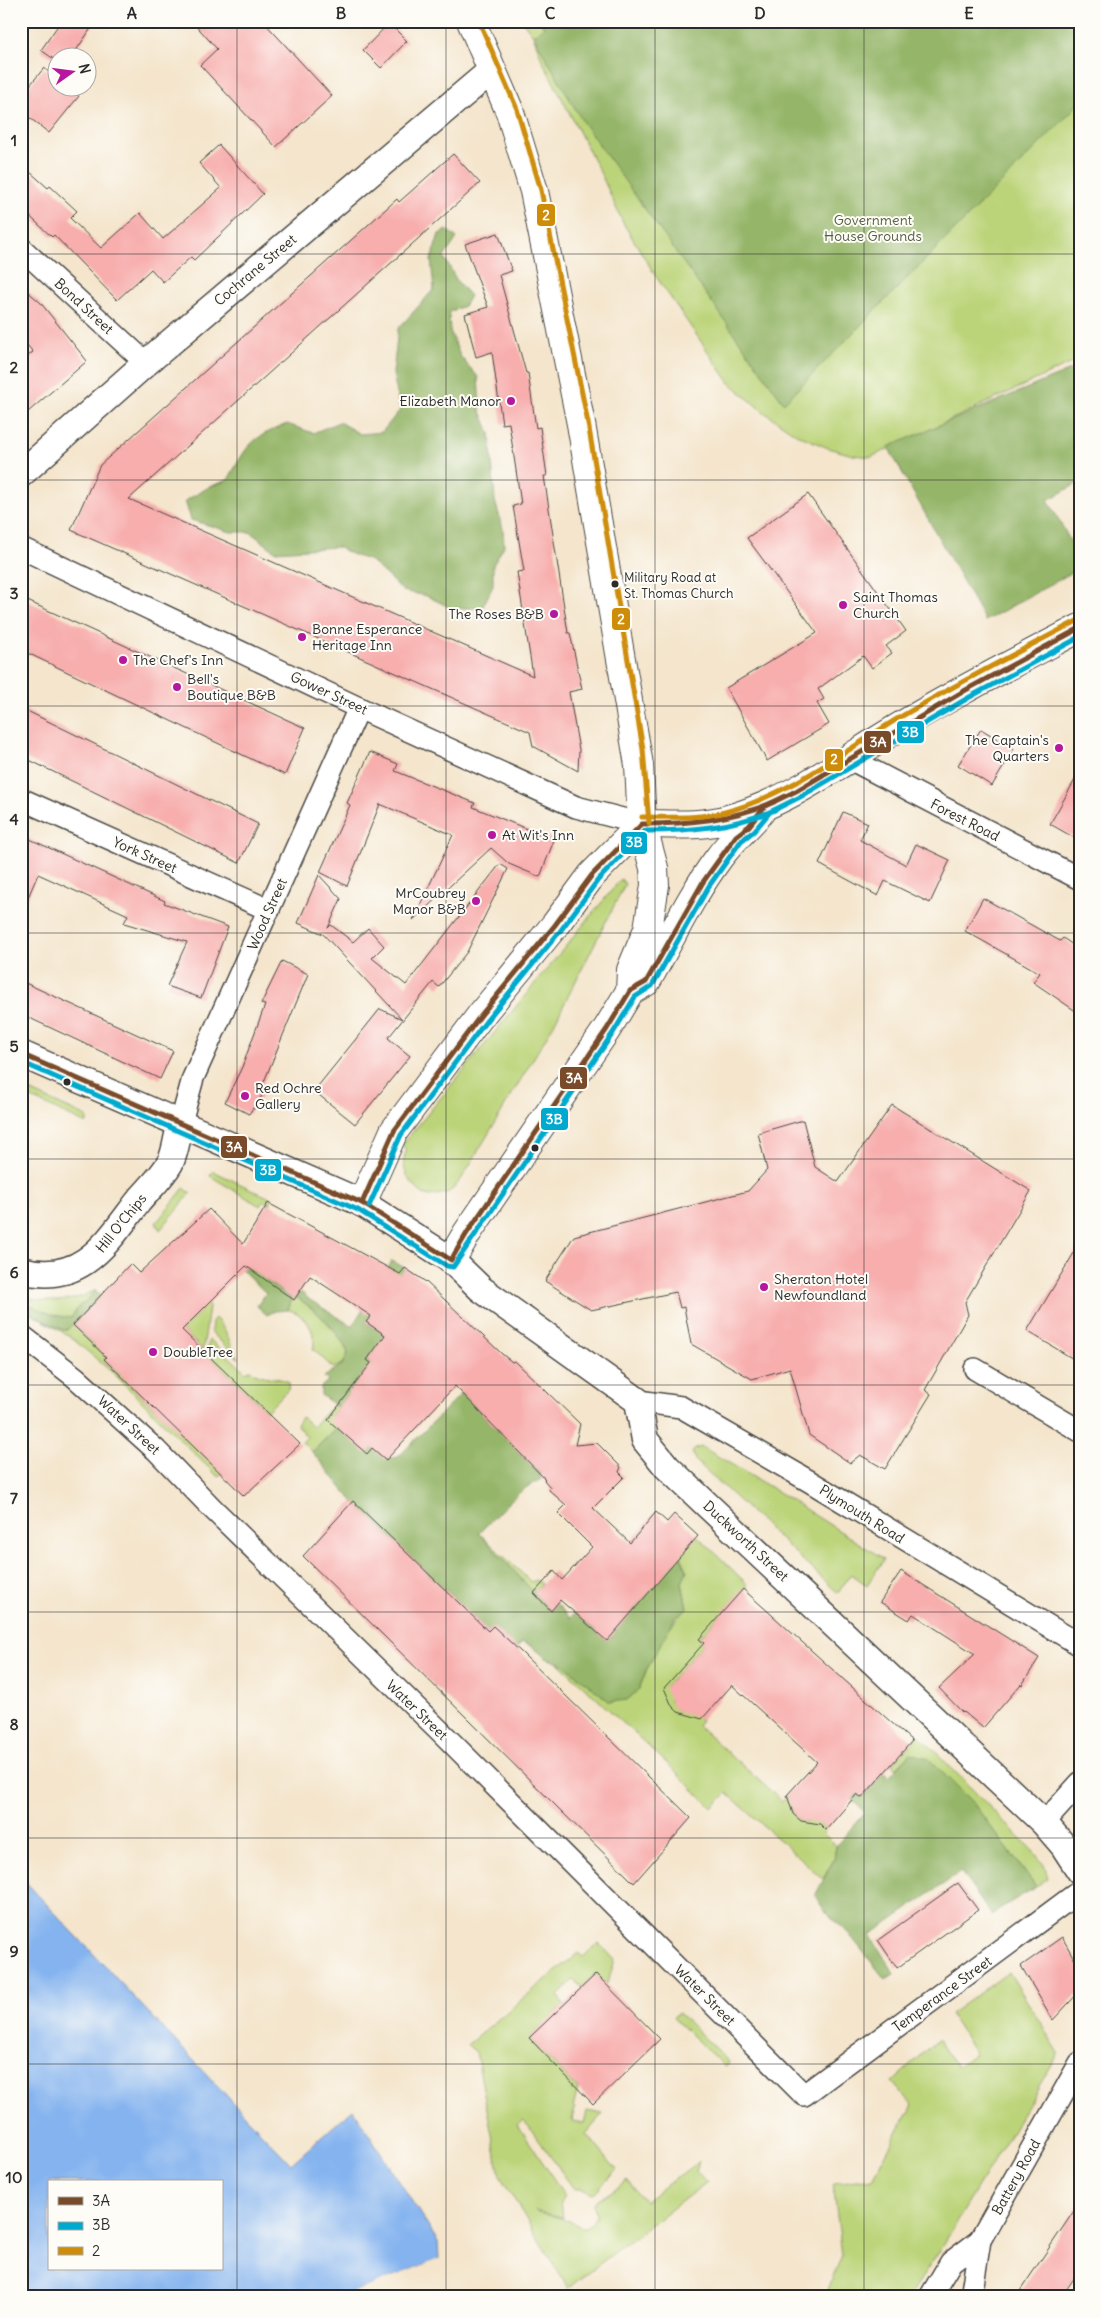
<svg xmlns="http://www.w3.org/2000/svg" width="1101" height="2318" viewBox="0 0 1101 2318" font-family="Delius,sans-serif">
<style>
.green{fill:#bcd479;stroke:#748052}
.forest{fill:#95b669;stroke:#60704a}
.water{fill:#84b3ef;stroke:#586f8d;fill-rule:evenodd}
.pier{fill:#f4e5cc}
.building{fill:#f7aead}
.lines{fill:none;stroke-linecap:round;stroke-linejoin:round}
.minor-casing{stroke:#494743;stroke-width:24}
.tertiary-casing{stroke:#494743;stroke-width:29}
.secondary-casing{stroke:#494743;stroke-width:30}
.minor{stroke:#fff;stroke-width:21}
.tertiary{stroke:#fff;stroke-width:26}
.secondary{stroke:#fff;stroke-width:28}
.bus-1-casing{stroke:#fdfcf7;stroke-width:9}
.bus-2-casing{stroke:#fdfcf7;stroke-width:9}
.bus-3-casing{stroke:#fdfcf7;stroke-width:9}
.bus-1{stroke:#7a4b2a;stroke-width:5}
.bus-2{stroke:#00a9ce;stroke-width:5}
.bus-3{stroke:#ce8d09;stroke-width:5}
.grid{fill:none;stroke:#2b2b2b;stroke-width:1;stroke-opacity:0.55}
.poi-dot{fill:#b5179e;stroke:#fdfcf7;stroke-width:2}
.bus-dot{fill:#2b2b2b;stroke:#fdfcf7;stroke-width:2}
.labels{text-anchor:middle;stroke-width:4;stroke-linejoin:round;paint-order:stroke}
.bus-label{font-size:13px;fill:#2b2b2b;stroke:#fdfcf7;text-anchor:start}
.park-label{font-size:14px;fill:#565e42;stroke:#fdfcf7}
.street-label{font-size:14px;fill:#2b2b2b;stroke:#fdfcf7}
.poi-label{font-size:14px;fill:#2b2b2b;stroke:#fdfcf7;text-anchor:start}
.line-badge{stroke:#fdfcf7;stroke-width:2}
.badge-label{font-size:14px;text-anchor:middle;font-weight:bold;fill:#fff}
.neatline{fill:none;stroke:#2b2b2b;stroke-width:2}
.grid-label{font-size:16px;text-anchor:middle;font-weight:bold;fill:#2b2b2b}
</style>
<rect width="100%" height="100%" fill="#fdfcf7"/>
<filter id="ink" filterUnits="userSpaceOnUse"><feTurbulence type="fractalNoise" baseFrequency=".02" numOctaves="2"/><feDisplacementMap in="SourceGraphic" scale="10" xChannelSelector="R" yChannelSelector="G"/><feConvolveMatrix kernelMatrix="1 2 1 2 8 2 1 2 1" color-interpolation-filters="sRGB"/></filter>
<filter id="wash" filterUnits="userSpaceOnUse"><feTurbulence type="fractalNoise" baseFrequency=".0096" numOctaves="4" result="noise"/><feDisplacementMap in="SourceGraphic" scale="20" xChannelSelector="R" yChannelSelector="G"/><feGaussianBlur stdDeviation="1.12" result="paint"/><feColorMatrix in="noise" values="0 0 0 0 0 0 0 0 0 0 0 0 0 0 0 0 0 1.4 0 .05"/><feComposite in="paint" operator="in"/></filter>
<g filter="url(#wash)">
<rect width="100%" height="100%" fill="#f4e5cc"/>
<g class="green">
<path d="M522 21H1080V359L871 457 853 455 828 448 796 434 761 410 729 382 657 278 623 223 602 176 542 60 533 35Z"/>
<path d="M621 879 625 884 554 1024 462 1178 453 1189 447 1193 430 1196 423 1194C409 1183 398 1167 407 1150L402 1145Z"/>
<path d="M21 1087 87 1117V1123H84L21 1093Z"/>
<path d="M213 1171 272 1199 270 1204 263 1201 260 1206 210 1176Z"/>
<path d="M184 1188 191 1193 160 1230 156 1223Z"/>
<path d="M95 1290 97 1292H94L85 1303 80 1305 71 1318 53 1315 21 1301V1296C46 1304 73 1303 95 1290Z"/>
<path d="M296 1297C317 1311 338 1329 348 1353L343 1364 333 1368 313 1349C318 1333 304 1312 288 1310L292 1299 293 1300Z"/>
<path d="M208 1303 209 1307 203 1350 182 1330Z"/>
<path d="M31 1314 63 1330 73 1325 106 1357 104 1360 223 1474 217 1476 213 1472 113 1373 68 1335Z"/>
<path d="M215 1318C231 1333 227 1344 239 1359L211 1332 212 1321Z"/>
<path d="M209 1339 246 1372 250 1370C262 1379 276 1376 289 1382L288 1390 267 1411 207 1354Z"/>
<path d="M333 1405 338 1407 331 1416 340 1424 312 1452 302 1442 307 1437 296 1424 302 1417 312 1427Z"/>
<path d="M702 1447 770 1487 884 1559 867 1585 851 1574 838 1593 695 1460 692 1452 697 1448Z"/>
<path d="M479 1533 531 1582 536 1580 542 1584 534 1593Z"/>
<path d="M698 1536 748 1585 699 1638 704 1643 665 1687 673 1695 669 1700 678 1712 689 1709 701 1720 697 1725 782 1801 787 1795 795 1802 791 1809C794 1817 799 1821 807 1822L812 1817 826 1830 823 1833 836 1846 834 1859 823 1879 727 1793 712 1808 672 1768 557 1662 639 1690C649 1661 664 1629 687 1608L682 1583 687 1570 680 1555Z"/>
<path d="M919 1735 1034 1852 1044 1865 1048 1878 1036 1887 973 1803 911 1753 896 1768 892 1765Z"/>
<path d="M599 1943 615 1960 607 1984 596 1974 582 1987 573 1980 558 1996 564 2005 529 2038 578 2089 573 2107 575 2108 572 2121 584 2123 587 2111 603 2114 586 2134 617 2170 593 2194 582 2189H574L524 2120 518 2125 565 2196 561 2202 563 2217 535 2211C545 2214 557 2215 567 2220 579 2225 586 2235 596 2216L594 2203 627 2181 645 2201 699 2161 696 2171 707 2182 568 2288 500 2176 476 2052 467 2045 578 1953 583 1957Z"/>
<path d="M1009 1972 1059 2053 937 2255 909 2297H825L842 2255 833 2183 873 2178 912 2105 892 2082 938 2040 957 2067 975 2053 950 2014Z"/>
<path d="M678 2012 729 2062 728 2065 725 2067 720 2062 673 2018Z"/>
</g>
<g class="forest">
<path d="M540 21H1080V97L1074 109 784 403 584 124 533 35 544 27Z"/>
<path d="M447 230 457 238 444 257 457 281 470 296 464 306 449 312 450 331 460 356 478 377 480 409 490 433 495 501 503 529 504 546 493 565V586L482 608H451L427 596 403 591 371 561 353 555 338 547 275 551 250 532H231L191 520 185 501 209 487 228 480C248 444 249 439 287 424L313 433 339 422 360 434 382 432 400 410 393 373 398 329 434 289 431 260 439 234Z"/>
<path d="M1080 366V482L1048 500 1080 559V568L985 621 888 447Z"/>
<path d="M255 1257 268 1282 292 1299 288 1310 275 1311 267 1315 257 1306 266 1293 242 1270Z"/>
<path d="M392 1261 405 1268 366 1322 388 1337 367 1360 371 1363 338 1407 321 1395V1387L328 1381 324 1377 343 1364 348 1353C338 1329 317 1311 296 1297L301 1292 310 1300 352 1326 390 1269 388 1268Z"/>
<path d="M94 1292 101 1295 68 1329 63 1330 31 1314 21 1304V1301L53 1315 71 1318 80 1305 85 1303Z"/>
<path d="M462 1393 540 1474 541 1480C520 1486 495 1517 479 1533L551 1611 557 1604 570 1618 575 1613 607 1641 680 1555 687 1570 682 1583 687 1608 675 1618 646 1670 639 1690 627 1700 610 1702 564 1665 546 1658 533 1647 522 1642 516 1648 493 1626 488 1631 353 1501 312 1452 337 1428 372 1448 386 1459 398 1457Z"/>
<path d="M911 1753 928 1758 973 1803 1036 1887 999 1909 992 1916 961 1872 870 1935 895 1974 885 1979 849 1934 825 1911 815 1896 834 1859 836 1846 865 1812 852 1800 857 1794 862 1798 884 1773 889 1777Z"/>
</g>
<path class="water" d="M21 1877 291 2164 353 2109 438 2242 439 2259 341 2297H21ZM49 2182H221V2269H49Z"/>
<path class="pier" d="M441 2258 440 2261 348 2297H341Z"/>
<g id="blocks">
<g class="building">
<path d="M61 21H96L71 58H58V62L41 50Z"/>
<path d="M192 21H263L332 96 276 147 200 65 217 49Z"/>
<path d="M389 23 407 41 381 68 363 50Z"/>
<path d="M44 68 58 79V88H68L79 96 49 133 21 111V96Z"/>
<path d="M219 145 263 194 194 260 191 257 163 282 151 269 117 300 54 235 52 237 21 208V164L48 188 50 186 77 211 70 218 101 248 140 213 163 239 221 188 199 163Z"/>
<path d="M453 154 480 183 129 499 533 676 517 572 524 571 513 506 521 504 509 423 502 424 492 352 476 357 465 314 488 307 465 244 498 233 512 271 499 275 526 373H528L536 428 540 427 547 476H544L568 633H570L582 689 569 692 579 750 578 771 533 746 530 732 71 530 100 465 397 199 399 202Z"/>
<path d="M21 286 40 302 87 361 21 418V362L33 352 21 338Z"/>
<path d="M808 494 906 631 886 646 892 653 872 668 863 656 818 689 824 699 817 703 829 724 767 761 726 688 817 633 747 538Z"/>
<path d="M21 598 305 728 285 775 21 650Z"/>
<path d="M21 708 258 824 239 863 21 756Z"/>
<path d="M981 729 1014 749 992 786 958 765Z"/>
<path d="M370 752 398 764 395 771 475 803 473 807 554 840 540 877 509 864 491 848 413 920 453 835 380 804 347 886 320 872 350 805 347 803Z"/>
<path d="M1080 771V841L1050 824Z"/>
<path d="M843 812 868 823 860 840 906 865 916 844 950 860 930 903 885 881 878 896 819 864Z"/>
<path d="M21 835 165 901 164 903 228 927 201 998 167 986 187 942 124 923 128 915 38 874 21 914Z"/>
<path d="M500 864 508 869 467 952 439 987 433 982 388 1038 410 1056 355 1124 314 1091 380 1009 402 1019 323 934 298 923 319 875 341 899 328 928 331 925 353 942 368 928 384 946 372 958 406 985Z"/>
<path d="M983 898 1060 941 1063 938 1080 950V1014L1033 982 1040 973 965 931Z"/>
<path d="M282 961 308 974 261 1089 264 1091 255 1109 253 1108 249 1114 225 1102 242 1067 265 1005 261 1004Z"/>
<path d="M21 981 173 1051 160 1079 21 1014Z"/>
<path d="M892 1105 1031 1191 965 1302 968 1315 925 1390 931 1394 885 1469 860 1455 850 1463 809 1435 790 1368 752 1379 691 1344 684 1307 680 1308 676 1292 591 1310 545 1281 574 1236 748 1191 767 1170 758 1133 803 1120 815 1167 838 1182Z"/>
<path d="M268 1203 400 1274 405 1268 426 1282 502 1354 512 1362 515 1361 580 1424 575 1445 597 1443 621 1467 619 1472 624 1477 593 1508 630 1543 656 1512 667 1522 674 1514 698 1536 607 1641 560 1600 551 1611 534 1593 554 1571 562 1580 592 1547 558 1513 566 1505 549 1490 550 1487 544 1480 545 1479 455 1386 386 1460 372 1448 367 1454 328 1420 371 1363 367 1360 385 1335 366 1322 371 1316 310 1276 294 1300 246 1266 182 1330 300 1444 244 1496 104 1359 106 1357 73 1325 130 1264 139 1273 209 1209 243 1244Z"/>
<path d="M1080 1243V1363L1027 1331Z"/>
<path d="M353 1501 488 1631 493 1626 522 1653 691 1818 634 1883 303 1556Z"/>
<path d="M901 1571 1039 1658 1022 1685 1021 1684 983 1728 964 1712 963 1713 939 1688 975 1654 913 1614 909 1620 880 1602Z"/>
<path d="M743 1589 912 1741 862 1798 857 1794 826 1830 820 1824 801 1821 793 1814 787 1795 817 1762 732 1685 702 1719 678 1712 672 1706 664 1688 704 1643 699 1639Z"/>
<path d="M958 1883 978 1910 897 1968 878 1940Z"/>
<path d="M1062 1937 1080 1969V1991L1053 2020 1021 1966Z"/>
<path d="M596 1974 660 2039 593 2104 529 2038Z"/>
<path d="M1080 2202V2270L1061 2297H1016Z"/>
</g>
</g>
</g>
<g filter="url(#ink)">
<use href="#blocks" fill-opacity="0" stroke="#494743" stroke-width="1"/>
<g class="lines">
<g class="minor-casing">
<g id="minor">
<path d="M21 248 146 363"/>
<path d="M21 548 359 708 576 807 642 824"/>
<path d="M850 759 1080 879"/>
<path d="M21 799 269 910"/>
<path d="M181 1122 193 1078 359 708"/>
<path d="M21 1335 75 1377 156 1450 213 1509 439 1730 804 2095 1080 1891"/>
<path d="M975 1369 1080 1431"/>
<path d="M638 1401 681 1407 809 1481 1080 1645"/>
<path d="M1044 1823 1080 1783"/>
<path d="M930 2297 951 2262 980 2240"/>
<path d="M971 2297 980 2240 1080 2063"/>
</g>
</g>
<g class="tertiary-casing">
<g id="tertiary">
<path d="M21 474 146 363 492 70"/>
<path d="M21 1054 362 1203 451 1260 481 1289 638 1401 645 1440 667 1467 1044 1823 1063 1845 1080 1871"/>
<path d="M21 1270C81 1286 106 1244 138 1202 148 1190 162 1177 170 1163 176 1152 177 1135 181 1122"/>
</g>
</g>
<g class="secondary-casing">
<g id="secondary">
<path d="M642 824C670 824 700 827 728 819 783 804 831 770 878 740 943 699 1012 664 1080 628"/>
<path d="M630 991 646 982C670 941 690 897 718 859 731 841 747 828 761 811"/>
<path d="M362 1203 394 1131 481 1015 555 925 592 875 642 824"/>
<path d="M451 1260 467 1233 607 1029 630 991 631 970 648 929 655 885 654 868 642 824 639 765 581 424 534 191 510 112 471 21"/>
</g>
</g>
<use href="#minor" class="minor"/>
<use href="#tertiary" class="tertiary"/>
<use href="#secondary" class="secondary"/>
<g class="bus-1-casing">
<g id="bus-1">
<path d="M21 1054 362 1203 451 1260 467 1233 607 1029 630 991 646 982 703 882 736 836 749 826 765 806 796 791 964 691 1080 628"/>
<path d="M362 1203 394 1131 481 1015 555 925 592 875 642 824C689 824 731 820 774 802"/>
</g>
</g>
<g class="bus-2-casing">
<g id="bus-2">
<path d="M21 1062 358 1210 447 1266 453 1267 613 1033 635 997 652 986 709 886 741 841 754 831 770 812 800 797 968 698 1080 637"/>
<path d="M369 1206 401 1135 487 1020 561 930 598 880 645 831C692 831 734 827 777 809"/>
</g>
</g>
<g class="bus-3-casing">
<g id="bus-3">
<path d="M479 21 517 109 541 190 588 423 643 749 649 823"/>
<path d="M642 817C670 817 698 819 725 812 788 795 842 753 897 719 956 684 1016 653 1077 621"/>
</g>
</g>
<use href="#bus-1" class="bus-1"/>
<use href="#bus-2" class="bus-2"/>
<use href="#bus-3" class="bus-3"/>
</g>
</g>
<path class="grid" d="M237 21V2297M446 21V2297M655 21V2297M864 21V2297M21 254H1080M21 480H1080M21 706H1080M21 933H1080M21 1159H1080M21 1385H1080M21 1612H1080M21 1838H1080M21 2064H1080"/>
<g class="poi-dot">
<circle cx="511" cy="401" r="5"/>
<circle cx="843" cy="605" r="5"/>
<circle cx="554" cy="614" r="5"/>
<circle cx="302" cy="637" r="5"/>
<circle cx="123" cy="660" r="5"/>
<circle cx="177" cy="687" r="5"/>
<circle cx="1059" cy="748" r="5"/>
<circle cx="492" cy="835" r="5"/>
<circle cx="476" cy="901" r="5"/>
<circle cx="245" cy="1096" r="5"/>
<circle cx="764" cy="1287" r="5"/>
<circle cx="153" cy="1352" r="5"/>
</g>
<g class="bus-dot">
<circle cx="615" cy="584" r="4.5"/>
<circle cx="67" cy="1082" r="4.5"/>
<circle cx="535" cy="1148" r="4.5"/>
</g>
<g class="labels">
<g class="bus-label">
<text x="624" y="582">Military Road at<tspan x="624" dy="16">St. Thomas Church</tspan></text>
</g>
<g class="park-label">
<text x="873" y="225">Government<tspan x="873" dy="16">House Grounds</tspan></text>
</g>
<g class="street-label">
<text transform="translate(255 270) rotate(-40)" y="5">Cochrane Street</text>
<text transform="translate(84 306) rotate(43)" y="5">Bond Street</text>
<text transform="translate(329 693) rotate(25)" y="5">Gower Street</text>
<text transform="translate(965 820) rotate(27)" y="5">Forest Road</text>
<text transform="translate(145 855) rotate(24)" y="5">York Street</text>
<text transform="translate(267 914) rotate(-66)" y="5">Wood Street</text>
<text transform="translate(121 1223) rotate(-51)" y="5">Hill O'Chips</text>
<text transform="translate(129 1425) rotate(43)" y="5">Water Street</text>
<text transform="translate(862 1514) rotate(32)" y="5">Plymouth Road</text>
<text transform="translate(746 1541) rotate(43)" y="5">Duckworth Street</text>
<text transform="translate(417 1710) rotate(44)" y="5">Water Street</text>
<text transform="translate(942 1994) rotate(-36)" y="5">Temperance Street</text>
<text transform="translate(705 1995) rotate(45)" y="5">Water Street</text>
<text transform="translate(1016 2177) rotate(-61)" y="5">Battery Road</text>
</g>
<g class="poi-label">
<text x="501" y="406" text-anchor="end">Elizabeth Manor</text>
<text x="853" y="602">Saint Thomas<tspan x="853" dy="16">Church</tspan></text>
<text x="544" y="619" text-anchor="end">The Roses B&amp;B</text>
<text x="312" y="634">Bonne Esperance<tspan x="312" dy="16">Heritage Inn</tspan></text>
<text x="133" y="665">The Chef's Inn</text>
<text x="187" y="684">Bell's<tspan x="187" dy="16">Boutique B&amp;B</tspan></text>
<text x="1049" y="745" text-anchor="end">The Captain's<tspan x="1049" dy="16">Quarters</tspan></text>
<text x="502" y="840">At Wit's Inn</text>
<text x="466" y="898" text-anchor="end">MrCoubrey<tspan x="466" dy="16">Manor B&amp;B</tspan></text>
<text x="255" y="1093">Red Ochre<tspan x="255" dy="16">Gallery</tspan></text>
<text x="774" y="1284">Sheraton Hotel<tspan x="774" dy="16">Newfoundland</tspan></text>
<text x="163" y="1357">DoubleTree</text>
</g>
</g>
<g class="line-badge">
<rect x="536" y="203" width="20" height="24" rx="5" fill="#ce8d09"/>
<rect x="611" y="607" width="20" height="24" rx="5" fill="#ce8d09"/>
<rect x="896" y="720" width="29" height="24" rx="5" fill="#00a9ce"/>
<rect x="863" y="730" width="29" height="24" rx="5" fill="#7a4b2a"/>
<rect x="824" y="748" width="20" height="24" rx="5" fill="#ce8d09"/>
<rect x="620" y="831" width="28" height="24" rx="5" fill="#00a9ce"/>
<rect x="559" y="1066" width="29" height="24" rx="5" fill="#7a4b2a"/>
<rect x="540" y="1107" width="29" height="24" rx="5" fill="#00a9ce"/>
<rect x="220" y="1135" width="28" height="24" rx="5" fill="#7a4b2a"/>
<rect x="254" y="1158" width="28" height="24" rx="5" fill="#00a9ce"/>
</g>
<g class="badge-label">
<text x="546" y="220">2</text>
<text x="621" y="624">2</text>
<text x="910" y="737">3B</text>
<text x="878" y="747">3A</text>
<text x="834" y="764">2</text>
<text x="634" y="847">3B</text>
<text x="574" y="1083">3A</text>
<text x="554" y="1124">3B</text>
<text x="234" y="1152">3A</text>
<text x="268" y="1175">3B</text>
</g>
<rect width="1101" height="2318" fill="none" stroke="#fdfcf7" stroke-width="55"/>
<rect x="48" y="2180" width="175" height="90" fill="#fdfcf7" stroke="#a9a8a5"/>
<rect x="58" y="2197" width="25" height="8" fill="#7a4b2a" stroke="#a9a8a5"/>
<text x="92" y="2206" font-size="15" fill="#2b2b2b">3A</text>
<rect x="58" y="2222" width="25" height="8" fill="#00a9ce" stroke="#a9a8a5"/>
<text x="92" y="2230" font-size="15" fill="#2b2b2b">3B</text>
<rect x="58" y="2247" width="25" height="8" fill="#ce8d09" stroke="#a9a8a5"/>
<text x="92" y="2256" font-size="15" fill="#2b2b2b">2</text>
<g transform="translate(72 72) rotate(76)"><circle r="24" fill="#fdfcf7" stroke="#a9a8a5"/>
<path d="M0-4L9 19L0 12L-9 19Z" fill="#b5179e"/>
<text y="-8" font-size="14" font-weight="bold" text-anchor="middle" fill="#2b2b2b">N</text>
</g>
<rect x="28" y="28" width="1046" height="2262" class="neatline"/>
<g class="grid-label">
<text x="132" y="19">A</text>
<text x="341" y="19">B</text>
<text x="550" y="19">C</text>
<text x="760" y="19">D</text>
<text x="969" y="19">E</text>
<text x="14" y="146">1</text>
<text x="14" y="373">2</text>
<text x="14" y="599">3</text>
<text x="14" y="825">4</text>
<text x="14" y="1052">5</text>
<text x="14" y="1278">6</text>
<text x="14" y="1504">7</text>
<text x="14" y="1730">8</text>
<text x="14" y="1957">9</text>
<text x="14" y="2183">10</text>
</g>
</svg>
